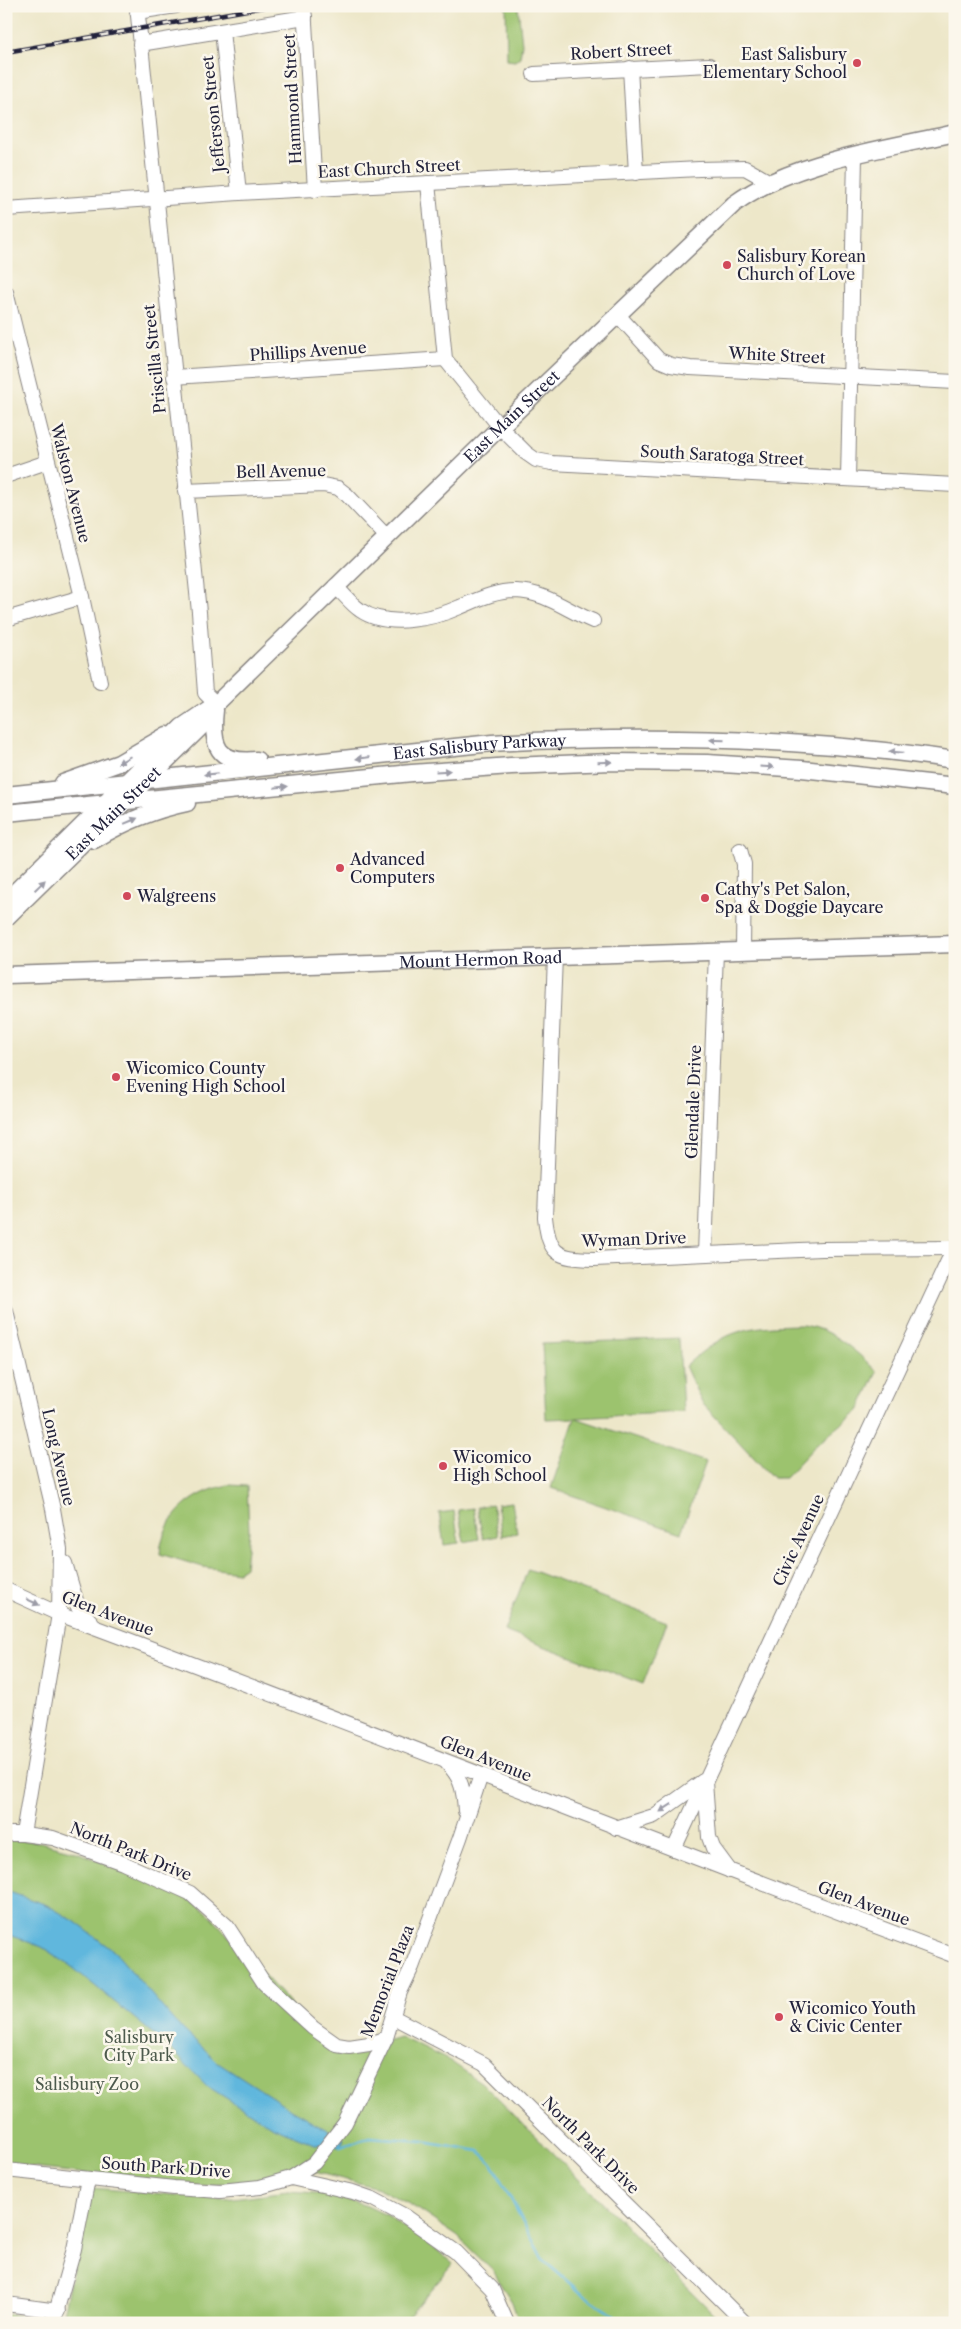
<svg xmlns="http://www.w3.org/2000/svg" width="961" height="2329" viewBox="0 0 961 2329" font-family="'Libre Caslon Text',serif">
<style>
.green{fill:#9cc36e;stroke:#5f7254}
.water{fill:#60b7dd;stroke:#416c8c}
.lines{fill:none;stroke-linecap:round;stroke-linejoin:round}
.stream{stroke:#60b7dd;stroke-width:2.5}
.minor-casing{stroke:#888482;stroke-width:16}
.major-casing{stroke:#888482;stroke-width:19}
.minor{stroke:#fff;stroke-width:14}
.major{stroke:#fff;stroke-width:16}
.rail-casing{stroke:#22223b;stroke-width:4.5}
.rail{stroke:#fbf7ec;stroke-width:2.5;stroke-dasharray:8;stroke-linecap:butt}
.oneway{fill:#9c9ca7}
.poi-dot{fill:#d1495b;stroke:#fbf7ec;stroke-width:2}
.labels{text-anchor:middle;stroke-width:5;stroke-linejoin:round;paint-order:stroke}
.street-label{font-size:16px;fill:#22223b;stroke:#fbf7ec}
.poi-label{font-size:16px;fill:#22223b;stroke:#fbf7ec;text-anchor:start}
.park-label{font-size:16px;fill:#4d5a4d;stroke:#fbf7ec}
</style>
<rect width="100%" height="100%" fill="#fbf7ec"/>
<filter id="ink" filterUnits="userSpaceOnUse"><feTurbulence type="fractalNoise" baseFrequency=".02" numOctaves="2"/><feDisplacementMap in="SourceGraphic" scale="10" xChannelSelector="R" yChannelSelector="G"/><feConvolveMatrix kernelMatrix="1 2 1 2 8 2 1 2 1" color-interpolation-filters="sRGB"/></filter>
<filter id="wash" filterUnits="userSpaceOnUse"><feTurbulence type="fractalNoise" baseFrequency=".0096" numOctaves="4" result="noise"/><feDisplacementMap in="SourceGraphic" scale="20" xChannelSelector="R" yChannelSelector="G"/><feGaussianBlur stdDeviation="1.12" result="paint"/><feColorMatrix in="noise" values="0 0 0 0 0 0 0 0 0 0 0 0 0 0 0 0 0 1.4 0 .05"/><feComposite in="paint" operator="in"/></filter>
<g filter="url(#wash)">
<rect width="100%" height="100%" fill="#ede7c9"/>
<g class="green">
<path d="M506 6H518L522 44 520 57 515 61 507 60Z"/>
<path d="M802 1325C831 1328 858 1352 877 1372L859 1410 814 1447 785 1478H773L702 1403 685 1366C728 1328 747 1326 802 1325Z"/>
<path d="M679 1338 683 1412 576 1418 706 1462 681 1533 551 1488 575 1418 546 1419 542 1344Z"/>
<path d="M230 1485 247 1486 249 1531 245 1567 238 1572 203 1567 160 1554C162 1516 195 1490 230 1485Z"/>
<path d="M512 1502 517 1533 502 1536 497 1504Z"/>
<path d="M492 1504 498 1536 483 1539 477 1507Z"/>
<path d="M473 1508 479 1539 464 1542 458 1510Z"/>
<path d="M454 1511 459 1543 444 1545 439 1513Z"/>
<path d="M528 1569 667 1622 643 1684 504 1631Z"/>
<path d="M6 1839 40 1842 71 1850 177 1891 206 1911 322 2039 337 2053 400 2037 450 2061 482 2083 723 2323H519L512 2302 493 2271 457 2236 411 2205 378 2188 295 2167 268 2180 201 2186 6 2165Z"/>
<path d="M92 2188 225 2199 288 2191 328 2194 367 2206 386 2215 431 2245 453 2264 403 2323H6V2314L61 2321Z"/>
</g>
<path class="water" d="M6 1891 47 1905 74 1921 115 1952 175 2022 218 2062 292 2110 344 2139 340 2147 315 2144 271 2126 207 2086 168 2046 72 1967 42 1947 6 1934Z"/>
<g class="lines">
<path class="stream" d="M340 2147 369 2137 424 2141 479 2151 492 2163 543 2260 581 2293 626 2323"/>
</g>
</g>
<g filter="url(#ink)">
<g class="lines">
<g class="minor-casing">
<g id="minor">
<path d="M137 6 199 612 205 693 216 704"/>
<path d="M304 6 315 190"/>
<path d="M137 12 176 6"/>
<path d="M222 31 239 193"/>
<path d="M140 44 305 17"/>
<path d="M630 68 636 173"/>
<path d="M534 74 709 65"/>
<path d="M428 183 445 359 500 427 526 453 536 460 552 463 955 485"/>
<path d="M6 209 239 193 699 169 745 168 770 182"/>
<path d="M6 292 82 597 100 682"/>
<path d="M618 315 659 360 671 365 690 368 955 382"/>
<path d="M174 377 445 359"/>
<path d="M6 476 47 462"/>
<path d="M848 479 855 156"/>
<path d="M185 491 323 485 338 488 347 495 387 537"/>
<path d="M335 586C343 593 351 604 360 610 387 629 433 619 460 607 477 600 495 591 515 591 546 592 566 610 593 621"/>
<path d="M6 619 82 597"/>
<path d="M740 850 744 864 743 950"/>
<path d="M555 956 545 1217C549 1255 557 1258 594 1259L822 1249 954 1248"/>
<path d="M705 1254 716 951"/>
<path d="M6 1311 53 1509 60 1549 59 1614 23 1834"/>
<path d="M65 1563 78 1607 93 1624"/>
<path d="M6 1590 59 1614C359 1725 655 1844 955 1956"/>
<path d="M447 1763C462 1778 464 1792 465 1811"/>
<path d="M705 1782 709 1837 713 1848 730 1871"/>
<path d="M616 1828 654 1816 703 1781"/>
<path d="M6 1834H23L53 1838 123 1863 190 1893 227 1926 264 1983 313 2028 337 2045 349 2047 369 2044 386 2038"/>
<path d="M674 1849 955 1246"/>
<path d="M393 2017 484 2064 745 2323"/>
<path d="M6 2170 174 2188 220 2191 260 2187 291 2178 353 2192 373 2199 405 2216 456 2252 492 2289 507 2323"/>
<path d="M291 2178 314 2163 345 2123 386 2038 400 1992 412 1967 460 1838 481 1775"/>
<path d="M6 2304 58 2311"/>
<path d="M53 2323 74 2249 88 2179"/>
</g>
</g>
<g class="major-casing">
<g id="major">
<path d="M215 710C211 746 217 764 257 760"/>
<path d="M63 783 119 763 167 735"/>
<path id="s1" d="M6 795 492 743C646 735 802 737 955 760"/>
<path d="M6 813 412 773 511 766 611 762 707 763 802 769 955 786"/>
<path d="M94 840C124 822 153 810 187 803"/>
<path id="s2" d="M6 901 182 727 216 704 500 427 734 204C791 161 885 149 955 133"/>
<path id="s3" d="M6 918 209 719 212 713"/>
<path id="s4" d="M6 975 955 944"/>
</g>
</g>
<use href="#minor" class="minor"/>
<use href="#major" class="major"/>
<g class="rail-casing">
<path id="rail" d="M6 52 270 6"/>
</g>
<use href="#rail" class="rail"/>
</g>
<defs><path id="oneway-solid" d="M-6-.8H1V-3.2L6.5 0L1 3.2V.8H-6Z" transform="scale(1.25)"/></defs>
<g class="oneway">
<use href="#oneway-solid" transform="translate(717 740) rotate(-179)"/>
<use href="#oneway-solid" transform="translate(896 752) rotate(-175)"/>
<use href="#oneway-solid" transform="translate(363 758) rotate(173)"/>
<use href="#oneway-solid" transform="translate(124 760) rotate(150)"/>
<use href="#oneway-solid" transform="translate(605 762) rotate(-2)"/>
<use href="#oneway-solid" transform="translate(767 767) rotate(3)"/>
<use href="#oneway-solid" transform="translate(443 771) rotate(-4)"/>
<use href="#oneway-solid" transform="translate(211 774) rotate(174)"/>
<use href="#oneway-solid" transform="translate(281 787) rotate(-6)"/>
<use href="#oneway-solid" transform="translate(131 821) rotate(-23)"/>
<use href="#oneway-solid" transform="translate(40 885) rotate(-44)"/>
<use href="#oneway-solid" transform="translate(33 1602) rotate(25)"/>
<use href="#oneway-solid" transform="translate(666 1808) rotate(147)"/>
</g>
</g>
<g class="poi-dot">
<circle cx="857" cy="63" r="5"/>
<circle cx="727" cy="265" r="5"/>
<circle cx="340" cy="868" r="5"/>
<circle cx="127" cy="896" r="5"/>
<circle cx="705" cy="898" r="5"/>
<circle cx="116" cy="1077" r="5"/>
<circle cx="443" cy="1466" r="5"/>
<circle cx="779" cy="2017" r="5"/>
</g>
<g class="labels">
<g class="street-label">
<text transform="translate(621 51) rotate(-3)" y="6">Robert Street</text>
<text transform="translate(292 99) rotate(-93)" y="6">Hammond Street</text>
<text transform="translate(213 114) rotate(-96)" y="6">Jefferson Street</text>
<text transform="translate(389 168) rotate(-3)" y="6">East Church Street</text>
<text transform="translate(308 351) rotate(-4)" y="6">Phillips Avenue</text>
<text transform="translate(777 355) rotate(3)" y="6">White Street</text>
<text transform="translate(154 359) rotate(-96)" y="6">Priscilla Street</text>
<text dy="6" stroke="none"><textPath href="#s2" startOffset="701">East Main Street</textPath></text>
<text transform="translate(722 455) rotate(3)" y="6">South Saratoga Street</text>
<text transform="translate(281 471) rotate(-1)" y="6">Bell Avenue</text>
<text transform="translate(71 483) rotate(76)" y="6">Walston Avenue</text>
<text dy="6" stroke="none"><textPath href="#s1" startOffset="476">East Salisbury Parkway</textPath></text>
<text dy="6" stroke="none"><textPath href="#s3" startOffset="150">East Main Street</textPath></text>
<text dy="6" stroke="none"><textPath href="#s4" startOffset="475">Mount Hermon Road</textPath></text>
<text transform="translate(693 1102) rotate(-88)" y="6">Glendale Drive</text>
<text transform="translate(634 1239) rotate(-2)" y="6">Wyman Drive</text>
<text transform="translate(59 1457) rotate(77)" y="6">Long Avenue</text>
<text transform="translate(798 1540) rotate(-65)" y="6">Civic Avenue</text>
<text transform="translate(108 1613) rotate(21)" y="6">Glen Avenue</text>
<text transform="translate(486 1758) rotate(22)" y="6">Glen Avenue</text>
<text transform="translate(131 1851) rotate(22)" y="6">North Park Drive</text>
<text transform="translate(864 1903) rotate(21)" y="6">Glen Avenue</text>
<text transform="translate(387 1981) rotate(-69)" y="6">Memorial Plaza</text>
<text transform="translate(591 2145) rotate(45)" y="6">North Park Drive</text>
<text transform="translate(166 2167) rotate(4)" y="6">South Park Drive</text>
</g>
<g class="poi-label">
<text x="847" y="60" text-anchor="end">East Salisbury<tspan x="847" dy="18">Elementary School</tspan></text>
<text x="737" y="262">Salisbury Korean<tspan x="737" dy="18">Church of Love</tspan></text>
<text x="350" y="865">Advanced<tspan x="350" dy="18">Computers</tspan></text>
<text x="715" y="895">Cathy's Pet Salon,<tspan x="715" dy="18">Spa &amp; Doggie Daycare</tspan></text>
<text x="137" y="902">Walgreens</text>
<text x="126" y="1074">Wicomico County<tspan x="126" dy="18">Evening High School</tspan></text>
<text x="453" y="1463">Wicomico<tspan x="453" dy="18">High School</tspan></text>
<text x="789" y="2014">Wicomico Youth<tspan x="789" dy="18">&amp; Civic Center</tspan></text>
</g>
<g class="park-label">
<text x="139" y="2043">Salisbury<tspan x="139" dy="18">City Park</tspan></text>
<text x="87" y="2090">Salisbury Zoo</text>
</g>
</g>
<rect width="961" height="2329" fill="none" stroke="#fbf7ec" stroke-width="25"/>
</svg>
